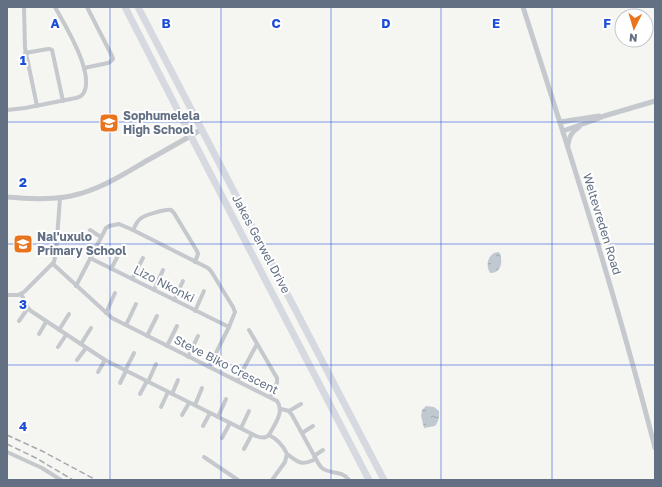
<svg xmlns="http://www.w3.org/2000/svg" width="662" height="487" viewBox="0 0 662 487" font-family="'Golos Text',sans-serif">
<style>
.water{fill:url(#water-ripples)}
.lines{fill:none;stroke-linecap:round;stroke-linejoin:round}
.minor{stroke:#c5c8cc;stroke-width:4}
.tertiary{stroke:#c5c8cc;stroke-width:5}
.trunk{stroke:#d6d9df;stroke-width:7}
.rail{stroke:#a5a9b0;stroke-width:1.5;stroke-dasharray:6 3;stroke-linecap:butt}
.grid{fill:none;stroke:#1d4ed8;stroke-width:1;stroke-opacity:0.55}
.labels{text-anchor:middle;stroke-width:4;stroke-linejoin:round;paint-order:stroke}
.poi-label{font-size:12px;font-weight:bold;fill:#637084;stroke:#fff;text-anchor:start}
.street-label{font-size:12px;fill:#637084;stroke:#fff}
.grid-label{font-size:13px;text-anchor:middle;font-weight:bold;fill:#1d4ed8;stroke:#fff;stroke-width:4;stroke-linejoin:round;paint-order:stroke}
</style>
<defs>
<pattern id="water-ripples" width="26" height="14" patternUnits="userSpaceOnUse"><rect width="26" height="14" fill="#c1c9d0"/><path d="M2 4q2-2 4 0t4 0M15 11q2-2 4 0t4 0" fill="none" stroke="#a0a8ae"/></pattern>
</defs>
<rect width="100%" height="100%" fill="#f5f6f2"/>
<g class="water">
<path d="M498 252 500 253C503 263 501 273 490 273 485 265 488 253 498 252Z"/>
<path d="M426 406 434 407 439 411C439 417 439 421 435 426L424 428 421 416 422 410Z"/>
</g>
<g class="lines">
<g class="minor">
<path d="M24 7 25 48 37 106"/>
<path d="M25 53 48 49H50L52 50 63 101"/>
<path d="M84 68 108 63 110 62 113 59 112 56 87 7"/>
<path d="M7 110 25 108 76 98C79 97 81 97 83 94 96 75 65 25 55 7"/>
<path d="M90 230 101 237"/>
<path d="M133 230C135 227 136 222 140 219 144 215 166 209 171 210L174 213 197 251 198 254 195 262"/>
<path d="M90 258 229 327"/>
<path d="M111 269 122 248"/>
<path d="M132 279 143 258"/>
<path d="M76 286 106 228 109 226 119 224 133 230 208 268 211 271 233 307 235 312 229 327 209 367"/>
<path d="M154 290 163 270"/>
<path d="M21 294 28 308 31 311 105 360 256 436C261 438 266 438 269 435 274 425 285 412 277 401L112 318 53 264"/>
<path d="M7 295H18L24 292 54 262 56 252 60 198"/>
<path d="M174 300 183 281"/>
<path d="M195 311 204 291"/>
<path d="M106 313 115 293"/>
<path d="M19 321 28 308"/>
<path d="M126 325 136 304"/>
<path d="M59 330 69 314"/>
<path d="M249 330 277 378V383L270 397"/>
<path d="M39 334 46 322"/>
<path d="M147 336 157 316"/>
<path d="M81 344 91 328"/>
<path d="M167 346 177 326"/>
<path d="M58 347 66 335"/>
<path d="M188 357 198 336"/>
<path d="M77 360 86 348"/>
<path d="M125 371 134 353"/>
<path d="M98 372 105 360"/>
<path d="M237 381 257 344"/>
<path d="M148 382 156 364"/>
<path d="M120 383 126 371"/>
<path d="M140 394 147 381"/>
<path d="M172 394 178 380"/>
<path d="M195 405 202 388"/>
<path d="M161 407 168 392"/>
<path d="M281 409 289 411 292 415 316 459C301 466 299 463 287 454"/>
<path d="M289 411 301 404"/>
<path d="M182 415 189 403"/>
<path d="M218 417 226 399"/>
<path d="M203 426 210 413"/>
<path d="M241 428 249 411"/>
<path d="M302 433 313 426"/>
<path d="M269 435C277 439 283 445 287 454L285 462 272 480"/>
<path d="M222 438 230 423"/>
<path d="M244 449 252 434"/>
<path d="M7 452 42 468 61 480"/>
<path d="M314 456 323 450"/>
<path d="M204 457 238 480"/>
<path d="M316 459C317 461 319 465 321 467 328 475 341 469 349 480"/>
</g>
<g class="tertiary">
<path d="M523 7C570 153 617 299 655 448"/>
<path d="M560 122 599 116"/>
<path d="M563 131 597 119 604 116 655 101"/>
<path d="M568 145C569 136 572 132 579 127"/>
<path d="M7 197C28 199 50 200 71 196 100 190 124 174 148 160 166 150 184 140 202 129"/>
</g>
<g class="trunk">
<path d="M125 7 195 144 369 480"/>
<path d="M138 7 384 480"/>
</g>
<g class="rail">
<path d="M7 435 42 451 96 480"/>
<path d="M7 444 36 458 73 480"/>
</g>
</g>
<path class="grid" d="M110 7V480M221 7V480M331 7V480M441 7V480M552 7V480M7 122H655M7 244H655M7 365H655"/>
<defs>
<g id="school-square" transform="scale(1)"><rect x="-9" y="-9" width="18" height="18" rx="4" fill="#ea731e" stroke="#fff"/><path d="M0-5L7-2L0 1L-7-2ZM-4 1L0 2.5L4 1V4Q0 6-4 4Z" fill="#fff"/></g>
</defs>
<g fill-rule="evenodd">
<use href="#school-square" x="109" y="123"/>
<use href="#school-square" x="23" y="244"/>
</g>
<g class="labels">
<g class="poi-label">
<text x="123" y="120">Sophumelela<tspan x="123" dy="14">High School</tspan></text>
<text x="37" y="241">Nal'uxulo<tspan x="37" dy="14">Primary School</tspan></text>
</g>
<g class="street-label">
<text transform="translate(602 224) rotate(73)" y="4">Weltevreden Road</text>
<text transform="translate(261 244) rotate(62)" y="4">Jakes Gerwel Drive</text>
<text transform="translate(164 284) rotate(27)" y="4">Lizo Nkonki</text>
<text transform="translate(226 365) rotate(27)" y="4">Steve Biko Crescent</text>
</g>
</g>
<g class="grid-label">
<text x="55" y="28">A</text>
<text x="166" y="28">B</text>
<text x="276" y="28">C</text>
<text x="386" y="28">D</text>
<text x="496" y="28">E</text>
<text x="607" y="28">F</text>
<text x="23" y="65">1</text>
<text x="23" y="187">2</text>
<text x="23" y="309">3</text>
<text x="23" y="431">4</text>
</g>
<rect width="662" height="487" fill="none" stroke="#637084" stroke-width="16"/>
<g transform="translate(634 28) rotate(185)"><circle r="19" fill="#ffffff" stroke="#c1c6ce"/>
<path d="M0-3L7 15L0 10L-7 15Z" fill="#ea731e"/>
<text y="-6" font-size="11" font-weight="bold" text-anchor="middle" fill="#637084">N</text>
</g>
</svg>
